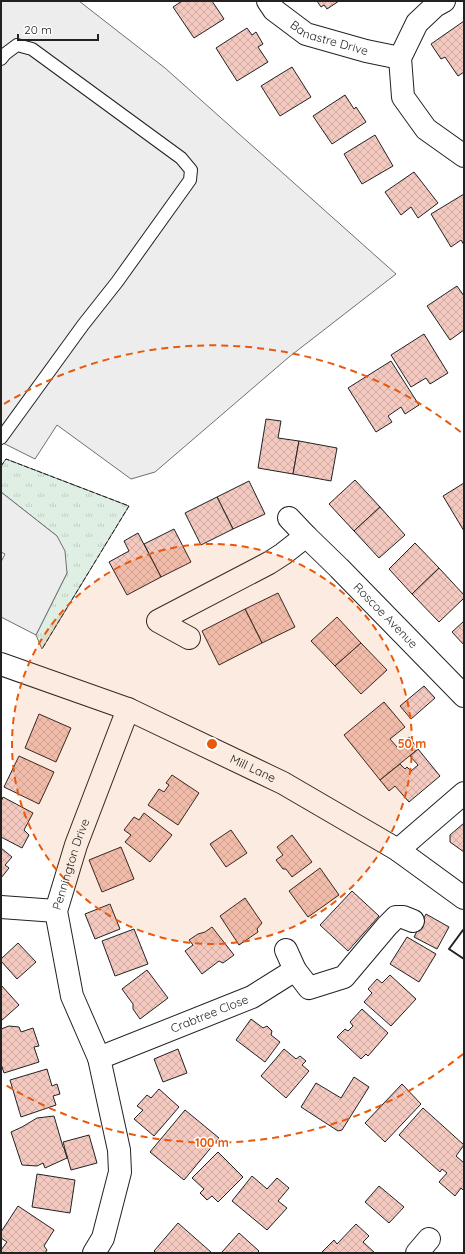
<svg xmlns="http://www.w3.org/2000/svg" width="465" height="1254" viewBox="0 0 465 1254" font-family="Quicksand,sans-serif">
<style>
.grass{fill:url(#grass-tufts);stroke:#6f6f6f}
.parking{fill:#ededed;stroke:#6f6f6f}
.building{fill:url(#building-cross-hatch);stroke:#222}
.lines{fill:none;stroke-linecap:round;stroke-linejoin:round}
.service-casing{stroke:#222;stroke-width:14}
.minor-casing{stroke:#222;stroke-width:24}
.primary-casing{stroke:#222;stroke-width:24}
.service{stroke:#fff;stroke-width:12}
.minor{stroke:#fff;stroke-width:22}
.primary{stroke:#fff;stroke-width:22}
.fence{stroke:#222;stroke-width:1;stroke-dasharray:5 2;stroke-linecap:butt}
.wall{stroke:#222;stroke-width:2}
.ring{fill:none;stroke:#e8590c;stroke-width:2;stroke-dasharray:7 5}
.labels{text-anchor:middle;stroke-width:3;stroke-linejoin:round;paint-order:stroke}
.street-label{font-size:12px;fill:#222;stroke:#fff}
.centre{fill:#e8590c;stroke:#fff;stroke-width:2}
.ring-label{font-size:12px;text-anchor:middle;font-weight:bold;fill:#e8590c;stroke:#fff;stroke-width:3;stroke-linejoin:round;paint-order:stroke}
</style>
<defs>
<pattern id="grass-tufts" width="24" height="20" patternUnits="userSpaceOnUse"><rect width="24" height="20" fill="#e0efe3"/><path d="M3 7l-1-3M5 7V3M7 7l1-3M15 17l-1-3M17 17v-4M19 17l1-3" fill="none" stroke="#c0cdc2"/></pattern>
<pattern id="building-cross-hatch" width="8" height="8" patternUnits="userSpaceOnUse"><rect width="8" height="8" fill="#f3c9c0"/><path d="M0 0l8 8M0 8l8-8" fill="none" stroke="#d0aca5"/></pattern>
</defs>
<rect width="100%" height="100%" fill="#fff"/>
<path class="grass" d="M6 459 129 506 42 649 36 635 67 573 57 536 1 492V466Z"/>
<g class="parking">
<path d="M1 1H79L165 68 396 274 289 357 155 472 131 479 57 425 35 459 1 442Z"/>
<path d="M1 492 57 536 65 551 67 573 36 635 1 617V562L5 554 1 552Z"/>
</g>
<g class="building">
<path d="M182 1H212L224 19 194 38 173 7Z"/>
<path d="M317 1H339L327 9 324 5 321 7Z"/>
<path d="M464 21V72L458 76 445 57 441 59 431 44Z"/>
<path d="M247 28 252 35 256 32 263 44 258 47 268 62 237 81 216 48Z"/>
<path d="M292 67 311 97 280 116 261 86Z"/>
<path d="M345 95 354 109 356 107 366 122 332 144 313 116Z"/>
<path d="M375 135 393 166 362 184 344 154Z"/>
<path d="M414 172 438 203 418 218 411 207 401 215 385 192Z"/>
<path d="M464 194V245L461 240 451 247 431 214Z"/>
<path d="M457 286 464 296V330L450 340 427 306Z"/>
<path d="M424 334 448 373 430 384 426 378 411 387 391 355Z"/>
<path d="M391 361 419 405 405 414 401 407 388 416 392 422 376 432 348 388Z"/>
<path d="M266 419 281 421 278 438 299 441 293 474 258 468Z"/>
<path d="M299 441 337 448 331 481 293 474Z"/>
<path d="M355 480 380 507 354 531 329 504Z"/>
<path d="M249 481 265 514 233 529 217 497Z"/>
<path d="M464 483V531L443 496Z"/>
<path d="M217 497 233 529 201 545 185 513Z"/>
<path d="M380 507 405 535 379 558 354 531Z"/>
<path d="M174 529 191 562 161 577 144 544Z"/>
<path d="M138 533 161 577 127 595 109 562 129 551 124 541Z"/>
<path d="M415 543 439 568 412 594 389 569Z"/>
<path d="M439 568 464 595V598L439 622 412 594Z"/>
<path d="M278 593 295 627 262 643 245 609Z"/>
<path d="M245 609 262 643 219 665 202 631Z"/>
<path d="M337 617 361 643 335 666 311 641Z"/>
<path d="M464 621V645L452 632Z"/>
<path d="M361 643 387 670 361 694 335 666Z"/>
<path d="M424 686 435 698 411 719 400 706Z"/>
<path d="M384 702 405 727 390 739 397 747 409 737 418 749 380 780 344 735Z"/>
<path d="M39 714 71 728 56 762 25 748Z"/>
<path d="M418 749 440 776 409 802 395 786 389 791 380 780 400 764 405 769 407 767 411 771 418 765 410 756Z"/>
<path d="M19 756 54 772 39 804 4 787Z"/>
<path d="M172 775 199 793 178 825 148 805 159 789 164 792 169 785 166 783Z"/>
<path d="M3 797 33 813 24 830 29 835 22 848 1 837V802Z"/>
<path d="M144 813 172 835 150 862 125 842 131 835 124 830 134 817 139 820Z"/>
<path d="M464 823V852L450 842V835Z"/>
<path d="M231 830 247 853 226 867 210 844Z"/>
<path d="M292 835 312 862 292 877 286 869H283L276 860 283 855 277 847Z"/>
<path d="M121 847 134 879 102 892 89 860Z"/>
<path d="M1 848 12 857 5 865 9 868 1 878Z"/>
<path d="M320 868 339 895 308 917 289 891Z"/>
<path d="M352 891 379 916 348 951 320 925Z"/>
<path d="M245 898 262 923 257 929 258 932 239 945 220 916Z"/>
<path d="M110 904 120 929 95 939 85 914Z"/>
<path d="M426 914 449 927 437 949 414 937Z"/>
<path d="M212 927 234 955 223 963 219 961 202 974 185 951 193 945 189 940 198 934 205 932Z"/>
<path d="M134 929 148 964 115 976 102 941Z"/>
<path d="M407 937 436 954 419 982 390 964Z"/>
<path d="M18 943 36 962 17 979 1 961V959Z"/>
<path d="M147 970 168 998 140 1019 133 1009V1004L122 989Z"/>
<path d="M390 975 416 999 391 1026 364 1002 372 993 368 989 377 979 382 983Z"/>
<path d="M1 985 19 1005 1 1021Z"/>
<path d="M362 1009 388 1033 368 1056 366 1054 361 1059 337 1037 345 1029 348 1031 353 1026 350 1022Z"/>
<path d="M251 1019 263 1028 267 1026 272 1031 271 1035 280 1042 265 1062 236 1040Z"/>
<path d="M9 1026 19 1027 21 1032 33 1028 39 1046 34 1047 39 1062 4 1073 1 1064V1029Z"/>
<path d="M178 1049 187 1073 163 1082 154 1059Z"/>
<path d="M284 1049 296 1059 300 1056 306 1061 302 1065 309 1071 286 1098 261 1076Z"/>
<path d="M47 1069 52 1086 57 1084 60 1094 53 1096 56 1105 21 1117 10 1080Z"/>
<path d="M354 1077 369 1087 342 1130 338 1131 301 1107 316 1083 341 1098Z"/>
<path d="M402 1084 421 1104 385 1142 365 1123Z"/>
<path d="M159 1089 179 1107 154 1136 134 1119 143 1110 137 1106 147 1095 151 1098Z"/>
<path d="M423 1108 464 1145 456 1156 464 1163V1191L461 1188 455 1196 439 1182 447 1173 442 1169 440 1172 399 1135Z"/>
<path d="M185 1110 219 1138 184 1180 150 1152Z"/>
<path d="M54 1116 63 1147 64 1148 67 1158 45 1168 43 1163 37 1166 22 1165 11 1132 22 1127 37 1118Z"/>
<path d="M89 1135 97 1163 71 1170 63 1142Z"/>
<path d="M218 1152 243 1177 218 1202 212 1196 207 1200 200 1193 204 1189 192 1178Z"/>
<path d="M37 1174 75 1180 70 1213 32 1207Z"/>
<path d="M252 1176 267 1189 277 1178 289 1188 278 1201 287 1208 267 1230 232 1201Z"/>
<path d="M379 1186 404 1207 389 1223 365 1202Z"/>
<path d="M18 1206 54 1230 44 1246 47 1250 45 1253H1V1250L7 1242 1 1238V1232Z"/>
<path d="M178 1223 212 1253H156L154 1251Z"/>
<path d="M356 1224 369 1236 363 1242 375 1253H321L334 1240 337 1244Z"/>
<path d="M239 1233 259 1251 257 1253H223L222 1252Z"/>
</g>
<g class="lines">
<g class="service-casing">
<path id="service" d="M1 59 5 54 17 45 32 49 181 158 191 170 190 180 117 282 83 325 1 438"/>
</g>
<g class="minor-casing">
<g id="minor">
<path id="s1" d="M268 1 274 10 306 34 366 51 400 58"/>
<path d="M444 1 435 6 417 23 400 58 403 97 426 129 464 156"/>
<path d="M289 518 306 536"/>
<path id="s2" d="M189 638 158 621 269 563 283 554 306 536 339 568 464 696"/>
<path d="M398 850 464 793"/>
<path d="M1 907 56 911"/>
<path d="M295 970 309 988 344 977 387 926 396 917H403L413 921"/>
<path id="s3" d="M99 1058 252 997 295 970 286 950"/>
<path id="s4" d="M94 1253 103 1238 120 1172 119 1150 99 1058 72 996 56 911 76 845 128 709"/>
<path d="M417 1253 429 1239"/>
</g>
</g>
<g class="primary-casing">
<g id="primary">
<path id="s5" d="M1 664 128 709 283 783 398 850 464 898"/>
</g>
</g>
<use href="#service" class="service"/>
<use href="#minor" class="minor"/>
<use href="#primary" class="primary"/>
<path class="fence" d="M1 466 6 459 129 506 42 649"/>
<path class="wall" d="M463 930 449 949 464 959"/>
</g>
<circle cx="212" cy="744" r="200" fill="#e8590c" fill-opacity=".12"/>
<g class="ring">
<circle cx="212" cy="744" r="200"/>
<path d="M463 1054A399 399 0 0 1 4 1084M4 404A399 399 0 0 1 463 434"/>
</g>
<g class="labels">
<g class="street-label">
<text dy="4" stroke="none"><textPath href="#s1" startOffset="74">Banastre Drive</textPath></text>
<text dy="4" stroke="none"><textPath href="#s2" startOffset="319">Roscoe Avenue</textPath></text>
<text dy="4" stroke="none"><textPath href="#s5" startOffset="273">Mill Lane</textPath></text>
<text dy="4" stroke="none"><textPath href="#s4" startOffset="405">Pennington Drive</textPath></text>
<text dy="4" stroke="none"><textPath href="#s3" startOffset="119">Crabtree Close</textPath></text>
</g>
</g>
<circle cx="212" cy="744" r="6" class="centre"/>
<g class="ring-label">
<text x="412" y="748">50 m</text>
<text x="212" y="1147">100 m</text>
</g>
<rect width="465" height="1254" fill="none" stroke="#222222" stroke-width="4"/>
<path d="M18 34v6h80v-6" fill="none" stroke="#222222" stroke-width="2"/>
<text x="24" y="34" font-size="12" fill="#222222" stroke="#ffffff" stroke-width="3" paint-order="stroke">20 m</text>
</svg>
